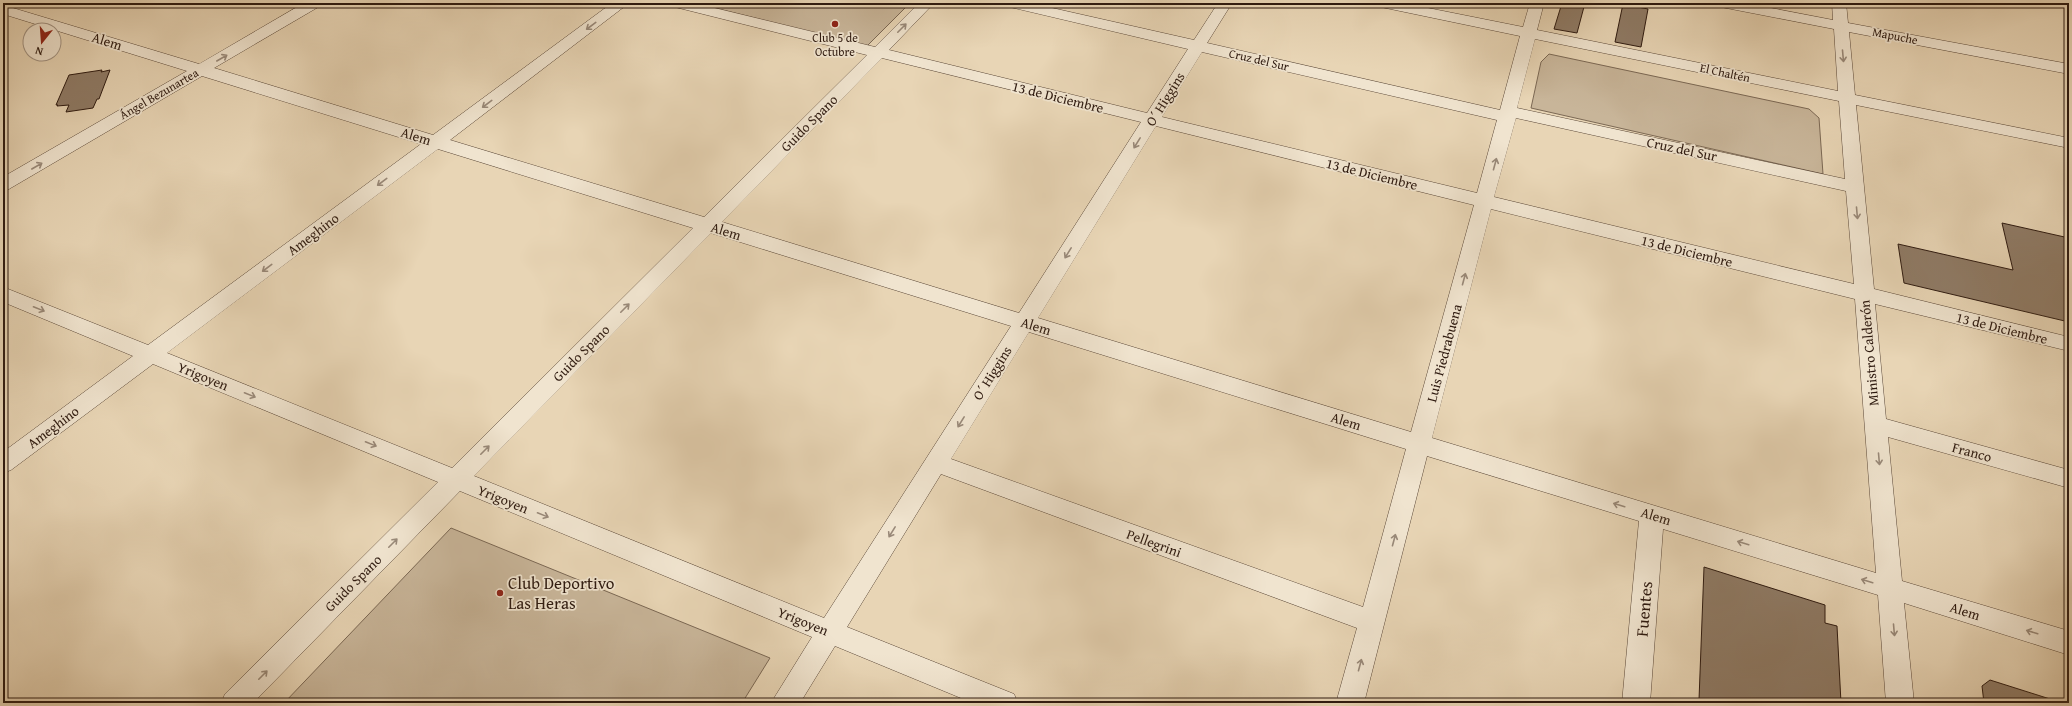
<svg xmlns="http://www.w3.org/2000/svg" width="2072" height="706" viewBox="0 0 2072 706" font-family="'Gentium Book Plus',serif">
<style>
.green{fill:#c8b599;stroke:#7b6854}
.building{fill:#8f7b66;stroke:#2e1a10}
.lines{fill:none;stroke-linecap:round;stroke-linejoin:round}
.minor-casing{stroke:#5c4939;stroke-width:1}
.minor{fill:#f0e4cf;fill-rule:evenodd}
.oneway{stroke:#998979}
.poi-dot{fill:#8f2418;stroke:#f0e4cf;stroke-width:1.5}
.labels{text-anchor:middle;stroke-width:3.5;stroke-linejoin:round;paint-order:stroke}
.far-street-label{font-size:12px;fill:#2e1a10;stroke:#f0e4cf}
.far-poi-label{font-size:12px;fill:#2e1a10;stroke:#f0e4cf}
.street-label{font-size:14px;fill:#2e1a10;stroke:#f0e4cf}
.near-poi-label{font-size:17px;fill:#2e1a10;stroke:#f0e4cf;text-anchor:start}
.near-street-label{font-size:17px;fill:#2e1a10;stroke:#f0e4cf}
</style>
<rect width="100%" height="100%" fill="#e8d5b5"/>
<filter id="stains"><feTurbulence type="fractalNoise" baseFrequency=".005" numOctaves="4"/><feColorMatrix values="0 0 0 0 .2 0 0 0 0 .09 0 0 0 0 .02 0 0 0 .5 -.17"/></filter>
<radialGradient id="worn" r=".72"><stop offset=".6" stop-color="#630" stop-opacity="0"/><stop offset="1" stop-color="#630" stop-opacity=".3"/></radialGradient>
<g class="green">
<path d="M694 3H910L867 46Z"/>
<path d="M1549 54 1809 109 1819 118 1823 174 1531 108 1541 62Z"/>
<path d="M451 528 770 658 742 703H284Z"/>
</g>
<g class="building">
<path d="M1562 3H1585L1577 33 1554 29Z"/>
<path d="M1623 4 1648 9 1641 47 1615 42Z"/>
<path d="M102 70 101 72 110 70 99 99H97L93 108 66 112 69 105 57 106 58 105H56L69 75Z"/>
<path d="M2002 223 2069 238V322L1904 283 1898 244 2013 270Z"/>
<path d="M1704 567 1825 605V623L1837 626 1841 703H1709L1699 700Z"/>
<path d="M1990 680 2050 699V703H1984L1982 686Z"/>
</g>
<g class="lines">
<g class="minor-casing">
<g id="minor">
<path d="M304 3H322L320 6 214 68 433 135 612 3H629L450 140 704 217 867 55 671 6 669 3H694L875 47 919 3H934L889 50 1147 113 1188 49 1010 7 1005 6 1003 3H1030L1194 40 1218 3H1232L1207 43 1500 110 1520 36 1381 7 1376 6 1374 3H1403L1523 27 1530 3H1544L1537 30 1838 91 1834 29 1721 7 1716 6 1714 3H1745L1833 20 1832 3H1846L1848 23 2069 64V74L1849 32 1855 95 2069 138V148L1856 105 1874 289 2069 337V351L1875 304 1886 419 2069 470V488L1888 437 1902 581 2069 631V655L1904 603 1914 703H1886L1878 595 1663 529 1650 703H1622L1639 521 1427 456 1364 703H1336L1357 628 941 474 847 627 1014 694 1018 703H973L835 646 800 703H771L812 637 460 491 253 703H221L225 694 438 482 153 364 11 470 3 473V452L133 356 3 302V287L148 345 421 144 202 76 9 189 3 191V177L187 71 3 14V5L199 64ZM1535 39 1839 101 1845 179 1517 108ZM1202 52 1497 120 1477 193 1162 117ZM882 58 1141 122 1019 313 722 222ZM1516 118 1846 191 1854 284 1494 197ZM1156 126 1474 205 1411 432 1038 318ZM438 149 693 228 452 468 167 353ZM1491 209 1855 299 1876 573 1432 438ZM711 233 1011 326 824 618 474 476ZM1029 332 1406 449 1363 607 951 459Z"/>
<path d="M2057 3H2069V8L2059 6Z"/>
</g>
</g>
<use href="#minor" class="minor"/>
</g>
<defs><path id="oneway-shaft" d="M-6 0H5M1.5-3L5.5 0L1.5 3" fill="none" stroke-width="1.6" stroke-linecap="round" stroke-linejoin="round"/></defs>
<g class="oneway">
<use href="#oneway-shaft" transform="translate(591 26) rotate(143)"/>
<use href="#oneway-shaft" transform="translate(902 28) rotate(-45)"/>
<use href="#oneway-shaft" transform="translate(1843 56) rotate(85)"/>
<use href="#oneway-shaft" transform="translate(222 58) rotate(-30)"/>
<use href="#oneway-shaft" transform="translate(487 104) rotate(143)"/>
<use href="#oneway-shaft" transform="translate(1137 143) rotate(122)"/>
<use href="#oneway-shaft" transform="translate(1495 164) rotate(-75)"/>
<use href="#oneway-shaft" transform="translate(37 166) rotate(-30)"/>
<use href="#oneway-shaft" transform="translate(382 182) rotate(143)"/>
<use href="#oneway-shaft" transform="translate(1857 213) rotate(85)"/>
<use href="#oneway-shaft" transform="translate(1068 253) rotate(122)"/>
<use href="#oneway-shaft" transform="translate(267 268) rotate(143)"/>
<use href="#oneway-shaft" transform="translate(1464 279) rotate(-75)"/>
<use href="#oneway-shaft" transform="translate(625 308) rotate(-45)"/>
<use href="#oneway-shaft" transform="translate(39 309) rotate(22)"/>
<use href="#oneway-shaft" transform="translate(250 395) rotate(22)"/>
<use href="#oneway-shaft" transform="translate(961 422) rotate(122)"/>
<use href="#oneway-shaft" transform="translate(371 444) rotate(22)"/>
<use href="#oneway-shaft" transform="translate(485 450) rotate(-45)"/>
<use href="#oneway-shaft" transform="translate(1879 459) rotate(85)"/>
<use href="#oneway-shaft" transform="translate(1619 505) rotate(-163)"/>
<use href="#oneway-shaft" transform="translate(543 515) rotate(22)"/>
<use href="#oneway-shaft" transform="translate(892 532) rotate(122)"/>
<use href="#oneway-shaft" transform="translate(1394 540) rotate(-75)"/>
<use href="#oneway-shaft" transform="translate(393 543) rotate(-45)"/>
<use href="#oneway-shaft" transform="translate(1743 543) rotate(-163)"/>
<use href="#oneway-shaft" transform="translate(1867 581) rotate(-163)"/>
<use href="#oneway-shaft" transform="translate(1894 630) rotate(85)"/>
<use href="#oneway-shaft" transform="translate(2032 632) rotate(-163)"/>
<use href="#oneway-shaft" transform="translate(1360 665) rotate(-75)"/>
<use href="#oneway-shaft" transform="translate(263 675) rotate(-45)"/>
</g>
<g class="poi-dot">
<circle cx="835" cy="24" r="4"/>
<circle cx="500" cy="593" r="4"/>
</g>
<g class="labels">
<g class="far-street-label">
<text transform="translate(1895 36) rotate(11)" y="4">Mapuche</text>
<text transform="translate(1259 60) rotate(13)" y="4">Cruz del Sur</text>
<text transform="translate(1725 73) rotate(12)" y="4">El Chaltén</text>
<text transform="translate(159 94) rotate(-30)" y="4">Ángel Bezunartea</text>
</g>
<g class="far-poi-label">
<text x="835" y="42">Club 5 de<tspan x="835" dy="14">Octubre</tspan></text>
</g>
<g class="street-label">
<text transform="translate(107 41) rotate(17)" y="5">Alem</text>
<text transform="translate(1058 97) rotate(14)" y="5">13 de Diciembre</text>
<text transform="translate(1165 99) rotate(-58)" y="5">O´ Higgins</text>
<text transform="translate(809 123) rotate(-45)" y="5">Guido Spano</text>
<text transform="translate(416 136) rotate(17)" y="5">Alem</text>
<text transform="translate(1682 149) rotate(12)" y="5">Cruz del Sur</text>
<text transform="translate(1372 174) rotate(14)" y="5">13 de Diciembre</text>
<text transform="translate(726 231) rotate(17)" y="5">Alem</text>
<text transform="translate(313 234) rotate(-37)" y="5">Ameghino</text>
<text transform="translate(1687 251) rotate(14)" y="5">13 de Diciembre</text>
<text transform="translate(1036 326) rotate(17)" y="5">Alem</text>
<text transform="translate(2002 328) rotate(14)" y="5">13 de Diciembre</text>
<text transform="translate(581 353) rotate(-45)" y="5">Guido Spano</text>
<text transform="translate(1444 353) rotate(-75)" y="5">Luis Piedrabuena</text>
<text transform="translate(1869 353) rotate(-95)" y="5">Ministro Calderón</text>
<text transform="translate(992 373) rotate(-58)" y="5">O´ Higgins</text>
<text transform="translate(203 376) rotate(22)" y="5">Yrigoyen</text>
<text transform="translate(1346 421) rotate(17)" y="5">Alem</text>
<text transform="translate(53 427) rotate(-37)" y="5">Ameghino</text>
<text transform="translate(1972 452) rotate(15)" y="5">Franco</text>
<text transform="translate(503 499) rotate(22)" y="5">Yrigoyen</text>
<text transform="translate(1656 516) rotate(17)" y="5">Alem</text>
<text transform="translate(1154 543) rotate(20)" y="5">Pellegrini</text>
<text transform="translate(353 583) rotate(-45)" y="5">Guido Spano</text>
<text transform="translate(1965 611) rotate(17)" y="5">Alem</text>
<text transform="translate(803 621) rotate(22)" y="5">Yrigoyen</text>
</g>
<g class="near-poi-label">
<text x="508" y="589">Club Deportivo<tspan x="508" dy="20">Las Heras</tspan></text>
</g>
<g class="near-street-label">
<text transform="translate(1644 609) rotate(-85)" y="6">Fuentes</text>
</g>
</g>
<rect width="2072" height="706" fill="none" stroke="#e8d5b5" stroke-width="16"/>
<rect x="4" y="4" width="2064" height="698" fill="none" stroke="#2e1a10" stroke-width="2"/>
<rect x="8" y="8" width="2056" height="690" fill="none" stroke="#2e1a10"/>
<g transform="translate(42 42) rotate(197)"><circle r="19" fill="#f0e4cf" stroke="#a29383"/>
<path d="M0-3L7 15L0 10L-7 15Z" fill="#8f2418"/>
<text y="-6" font-size="11" font-weight="bold" text-anchor="middle" fill="#2e1a10">N</text>
</g>
<rect width="100%" height="100%" filter="url(#stains)"/>
<rect width="100%" height="100%" fill="url(#worn)"/>
</svg>
